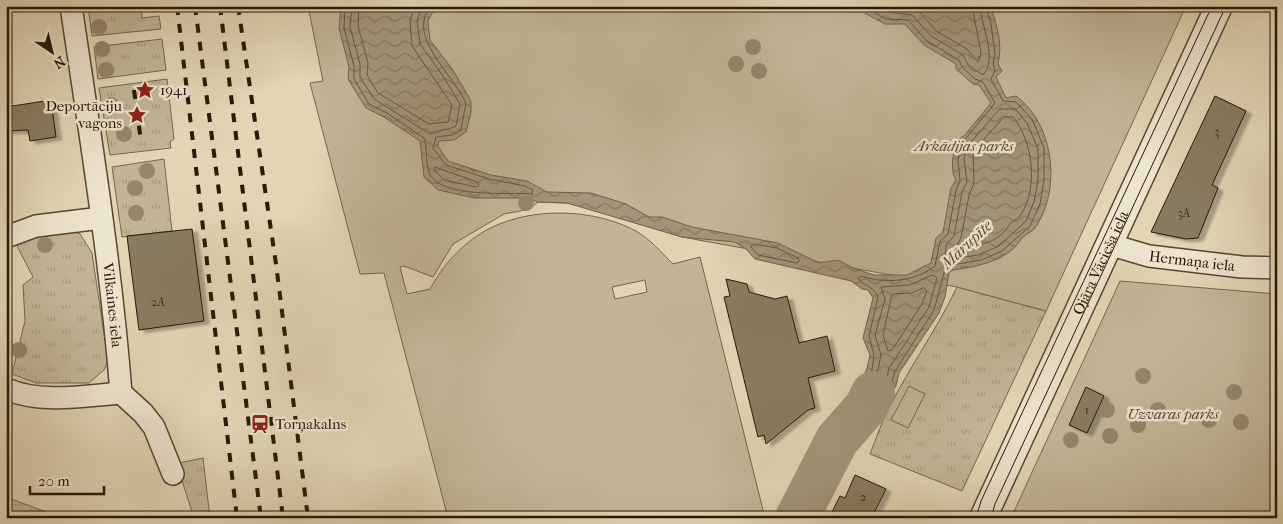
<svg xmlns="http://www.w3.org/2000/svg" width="1283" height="524" viewBox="0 0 1283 524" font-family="'IM FELL French Canon',serif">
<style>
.grass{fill:url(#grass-tufts);stroke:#74674e}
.wetland{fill:url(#wetland-marsh);stroke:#74674e}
.green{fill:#c1b596;stroke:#74674e;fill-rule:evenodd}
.water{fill:url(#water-waves);stroke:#71634b}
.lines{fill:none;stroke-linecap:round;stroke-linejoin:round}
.shore{stroke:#645740;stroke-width:1}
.river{stroke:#a29579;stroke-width:44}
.building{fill:#887b60;stroke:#271907;filter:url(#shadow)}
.minor-casing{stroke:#564832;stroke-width:24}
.tertiary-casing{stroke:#564832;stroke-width:29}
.minor{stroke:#ece4ce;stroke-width:21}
.tertiary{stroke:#ece4ce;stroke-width:26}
.tram{stroke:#271907;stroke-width:1}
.rail{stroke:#271907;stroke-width:4;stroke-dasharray:9 9;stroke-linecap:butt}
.tree{fill:#94876c}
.labels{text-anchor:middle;stroke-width:5;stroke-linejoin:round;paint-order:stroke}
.number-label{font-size:12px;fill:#3f321d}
.poi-label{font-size:15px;fill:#271907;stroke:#ece4ce;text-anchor:start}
.park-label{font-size:15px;font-style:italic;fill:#554832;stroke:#ece4ce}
.street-label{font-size:15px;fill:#271907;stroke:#ece4ce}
.water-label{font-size:16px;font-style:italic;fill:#584b35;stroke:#ece4ce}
</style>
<defs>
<pattern id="grass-tufts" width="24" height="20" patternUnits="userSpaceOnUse" patternTransform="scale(1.25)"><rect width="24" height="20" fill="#c1b596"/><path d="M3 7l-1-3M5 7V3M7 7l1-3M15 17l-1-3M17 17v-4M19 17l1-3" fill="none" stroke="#a69b80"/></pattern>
<pattern id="wetland-marsh" width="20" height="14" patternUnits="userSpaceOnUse" patternTransform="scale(1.25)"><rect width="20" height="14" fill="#c1b596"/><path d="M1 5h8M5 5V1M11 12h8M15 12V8" fill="none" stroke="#a69b80"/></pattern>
<pattern id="water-waves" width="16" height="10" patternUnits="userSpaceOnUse" patternTransform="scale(1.25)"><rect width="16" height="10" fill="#a29579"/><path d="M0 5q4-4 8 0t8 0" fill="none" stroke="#847961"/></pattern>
<filter id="shadow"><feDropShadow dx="5.5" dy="3" stdDeviation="1" flood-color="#0004"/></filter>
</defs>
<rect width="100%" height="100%" fill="#e1d5b3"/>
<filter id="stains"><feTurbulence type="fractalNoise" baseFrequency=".004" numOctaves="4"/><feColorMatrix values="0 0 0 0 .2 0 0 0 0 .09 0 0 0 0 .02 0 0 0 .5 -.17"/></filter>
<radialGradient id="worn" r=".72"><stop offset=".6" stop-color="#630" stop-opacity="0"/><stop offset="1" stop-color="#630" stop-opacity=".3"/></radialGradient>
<g class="grass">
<path d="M88 6H141L142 18 159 16 161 29 92 36Z"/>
<path d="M162 39 166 70 98 79 94 47Z"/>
<path d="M167 79 174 139 170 142 171 148 110 155 99 88Z"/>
<path d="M164 159 172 231 122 237 112 167Z"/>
<path d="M72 231 80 234 92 253 108 361 104 370 89 383H36L12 374 25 321 23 285 33 277 15 242Z"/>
<path d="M957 287 1046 311 962 491 870 454C876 439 881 423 889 408 910 366 937 329 957 287Z"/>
<path d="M203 458 210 518H194L178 468 179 463Z"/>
</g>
<path class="wetland" d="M6 497 62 518H6Z"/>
<g class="green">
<path d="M308 6H1186L1046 311 957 287 682 237 589 208 567 203 538 202 530 209 504 214 453 244 433 277 404 266 400 267 407 294 430 289C439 273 449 259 463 247 506 206 585 204 636 231 650 239 662 253 673 264L700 257 765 518H448L384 273 360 274 310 83 323 81ZM645 280 647 292 615 299 612 287Z"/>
<path d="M1120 281 1277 294V518H1011Z"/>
<path d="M909 386 925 394 908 428 891 420Z"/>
</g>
<path class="water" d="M341 6H436L428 21 430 40 453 70 471 101V113L466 132 454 140 439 141 438 146 448 161 491 175 527 181 547 192 591 193 626 204 649 217H662L692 227 778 243 819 263 838 260 853 268 874 275H907L931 263 936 238 943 232 951 188 956 180C949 170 954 152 956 141L964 136 991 103 979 85 973 84 956 69V64L924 45 905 24H885L852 6H990C997 24 1003 45 998 64L1002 71 996 77 1006 98 1016 96C1054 124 1062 189 1035 228 1032 232 1026 234 1023 237 1019 241 1017 246 1013 249 997 263 974 267 953 270L949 272 945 297 939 313 899 373 896 386 865 436 854 443 844 445 833 437 831 431 855 397 867 368 870 355 863 338 873 298 868 290 862 289 851 281 755 259 747 250 735 242 682 237 567 203 538 202 528 198H475L438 190 424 177 420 141 384 117 366 108 348 79 349 67 339 28Z"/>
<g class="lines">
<g class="shore">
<path d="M345 6 344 28 354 66V79L369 104 387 113 424 138C428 149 425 161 429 172 438 199 509 192 532 194L533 190 525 186 489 179 446 165 433 148 436 137 452 135 461 129 466 103C455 79 419 46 424 21 424 16 428 11 430 6"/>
<path d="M352 6 350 27 360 64V77L374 99 430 134C438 129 448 131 456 126L460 104 443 76 420 44 417 20 423 6"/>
<path d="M359 6 358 26 368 63 367 75 378 93 429 124 448 122 452 105 412 46 410 21 415 6"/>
<path d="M863 6 886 19 908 20 927 41 959 60 962 67 975 79 983 82 995 103 961 144 958 160 960 181 956 190 948 234 940 241 935 266C915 282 884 284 861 276L858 278C862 286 872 284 878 297L869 336 874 355 872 370 859 400 837 431 846 439 852 438 861 432 891 385 895 371 934 310 945 269 952 265 981 260 1002 251 1030 226 1040 204 1044 180V148L1032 119 1016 102 1003 101 991 79 995 70 993 64 995 54 991 24 986 6"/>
<path d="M876 6 888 12 912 15 931 36 963 55 968 65 983 75C998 59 981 25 980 6"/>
<path d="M911 6 919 11 936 31 967 49 978 62 981 53 972 6"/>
<path d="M1000 109H1014L1017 111 1027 123 1038 149V179L1034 202 1026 221 999 246 978 255 945 260 946 245 954 236 962 192 967 182 964 160 966 148Z"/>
<path d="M1004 117H1013C1033 141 1039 189 1020 216 1017 219 1013 221 1011 223 1007 227 1005 232 1001 235 992 243 969 249 957 250L956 247 961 238 969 195 974 183 973 152Z"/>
<path d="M435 167 477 182 479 185 476 187 444 180 435 171Z"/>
<path d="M754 244 777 248 798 258 799 261 797 263 758 255 751 247Z"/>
<path d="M933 275 937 278 929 307 889 368 886 382 857 427 847 432 846 429 865 402 878 370 881 355 875 335 885 299 881 287 909 285Z"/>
<path d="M924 288 927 291 922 304 892 350 888 351 883 335 892 294 911 293Z"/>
</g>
<path class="river" d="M797 518 837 440 866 407 873 393"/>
</g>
<g class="building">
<path d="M1215 96 1246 111 1212 185 1218 188 1198 238 1186 239 1151 232Z"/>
<path d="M51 100 56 137 30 141 28 130 6 131V107Z"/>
<path d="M192 229 204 321 139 330 127 236Z"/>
<path d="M726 279 747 284 749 292 775 299 787 296 799 343 827 336 835 371 808 378 815 408 808 410 766 444 764 435 758 437 724 297 730 296Z"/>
<path d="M1086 387 1104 396 1087 433 1069 425Z"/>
<path d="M855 475 886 489 874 513 884 518H829L840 496 845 498Z"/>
</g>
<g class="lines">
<g class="minor-casing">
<g id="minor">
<path id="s1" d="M71 6C90 135 111 263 121 393L143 413 154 427 173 474"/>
<path d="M6 237 36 226 101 218"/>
<path id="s2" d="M1108 244 1149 256 1242 267 1277 268"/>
<path d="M6 389C42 404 83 396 121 393"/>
</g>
</g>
<g class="tertiary-casing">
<g id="tertiary">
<path id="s3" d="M983 518 1219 6"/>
</g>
</g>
<use href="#minor" class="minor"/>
<use href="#tertiary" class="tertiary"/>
<g class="tram">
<path d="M976 518 981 501 1212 6"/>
<path d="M991 518 995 504 1226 6"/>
</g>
<g class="rail">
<path d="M177 6 237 518"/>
<path d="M195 6 261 518"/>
<path d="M220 6 283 518"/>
<path d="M238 6 276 264 308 518"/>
<path d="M134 90 141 141"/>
</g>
</g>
<g class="tree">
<circle cx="99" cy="27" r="8"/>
<circle cx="753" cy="47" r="8"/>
<circle cx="102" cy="49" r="8"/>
<circle cx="736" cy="64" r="8"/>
<circle cx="106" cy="70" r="8"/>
<circle cx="759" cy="71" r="8"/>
<circle cx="111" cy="105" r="8"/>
<circle cx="124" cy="134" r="8"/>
<circle cx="147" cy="171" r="8"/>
<circle cx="135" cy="188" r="8"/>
<circle cx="526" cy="203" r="8"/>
<circle cx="136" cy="213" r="8"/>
<circle cx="45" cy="245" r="8"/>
<circle cx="19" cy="350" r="8"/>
<circle cx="1143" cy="376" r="8"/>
<circle cx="1234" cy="392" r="8"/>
<circle cx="1107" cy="410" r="8"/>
<circle cx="1158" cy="410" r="8"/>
<circle cx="1209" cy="420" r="8"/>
<circle cx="1241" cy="422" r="8"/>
<circle cx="1138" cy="425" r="8"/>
<circle cx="1110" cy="436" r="8"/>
<circle cx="1071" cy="440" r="8"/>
</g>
<defs>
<g id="sight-bare" transform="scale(1.5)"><path d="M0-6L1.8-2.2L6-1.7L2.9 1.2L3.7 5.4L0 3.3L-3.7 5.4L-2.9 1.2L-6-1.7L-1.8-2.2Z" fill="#8f2418" stroke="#ece4ce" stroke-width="2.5" paint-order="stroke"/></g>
<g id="station-bare" transform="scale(1.5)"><path d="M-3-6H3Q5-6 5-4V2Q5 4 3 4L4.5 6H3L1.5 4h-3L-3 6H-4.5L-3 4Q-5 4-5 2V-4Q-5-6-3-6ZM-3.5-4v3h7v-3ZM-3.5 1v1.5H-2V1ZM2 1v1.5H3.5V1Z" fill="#8f2418" stroke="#ece4ce" stroke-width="2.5" paint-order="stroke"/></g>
</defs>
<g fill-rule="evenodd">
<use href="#sight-bare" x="145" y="90"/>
<use href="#sight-bare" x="137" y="115"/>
<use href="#station-bare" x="260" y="424"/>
</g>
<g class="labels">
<g class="number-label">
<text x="1217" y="136">3</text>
<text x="1184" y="217">3A</text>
<text x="158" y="306">2A</text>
<text x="1087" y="414">1</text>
<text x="863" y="501">2</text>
</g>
<g class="poi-label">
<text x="160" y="95">1941</text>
<text x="122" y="111" text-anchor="end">Deportāciju<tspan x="122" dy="17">vagons</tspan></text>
<text x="275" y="429">Torņakalns</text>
</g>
<g class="park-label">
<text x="964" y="151">Arkādijas parks</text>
<text x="1173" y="419">Uzvaras parks</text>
</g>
<g class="street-label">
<text dy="5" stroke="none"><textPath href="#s2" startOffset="86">Hermaņa iela</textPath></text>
<text dy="5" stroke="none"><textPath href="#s3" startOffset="281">Ojāra Vācieša iela</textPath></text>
<text dy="5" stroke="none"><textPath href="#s1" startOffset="302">Vilkaines iela</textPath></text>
</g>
<g class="water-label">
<text transform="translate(966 244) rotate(-43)" y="6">Mārupīte</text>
</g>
</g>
<rect width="1283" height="524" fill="none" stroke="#e1d5b3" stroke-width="25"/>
<rect x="8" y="8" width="1268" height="509" fill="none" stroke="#271907" stroke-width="2.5"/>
<rect x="12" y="12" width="1258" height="499" fill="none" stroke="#271907"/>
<g transform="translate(52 52) rotate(145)" stroke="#ece4ce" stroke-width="4" paint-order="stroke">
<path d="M0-4L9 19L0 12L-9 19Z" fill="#271907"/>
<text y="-8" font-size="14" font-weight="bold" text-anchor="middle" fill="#271907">N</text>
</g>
<path d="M30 486v8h74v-8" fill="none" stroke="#271907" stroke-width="2.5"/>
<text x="38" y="486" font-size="15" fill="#271907" stroke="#ece4ce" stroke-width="4" paint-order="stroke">20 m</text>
<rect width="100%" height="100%" filter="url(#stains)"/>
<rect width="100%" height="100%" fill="url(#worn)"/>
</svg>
